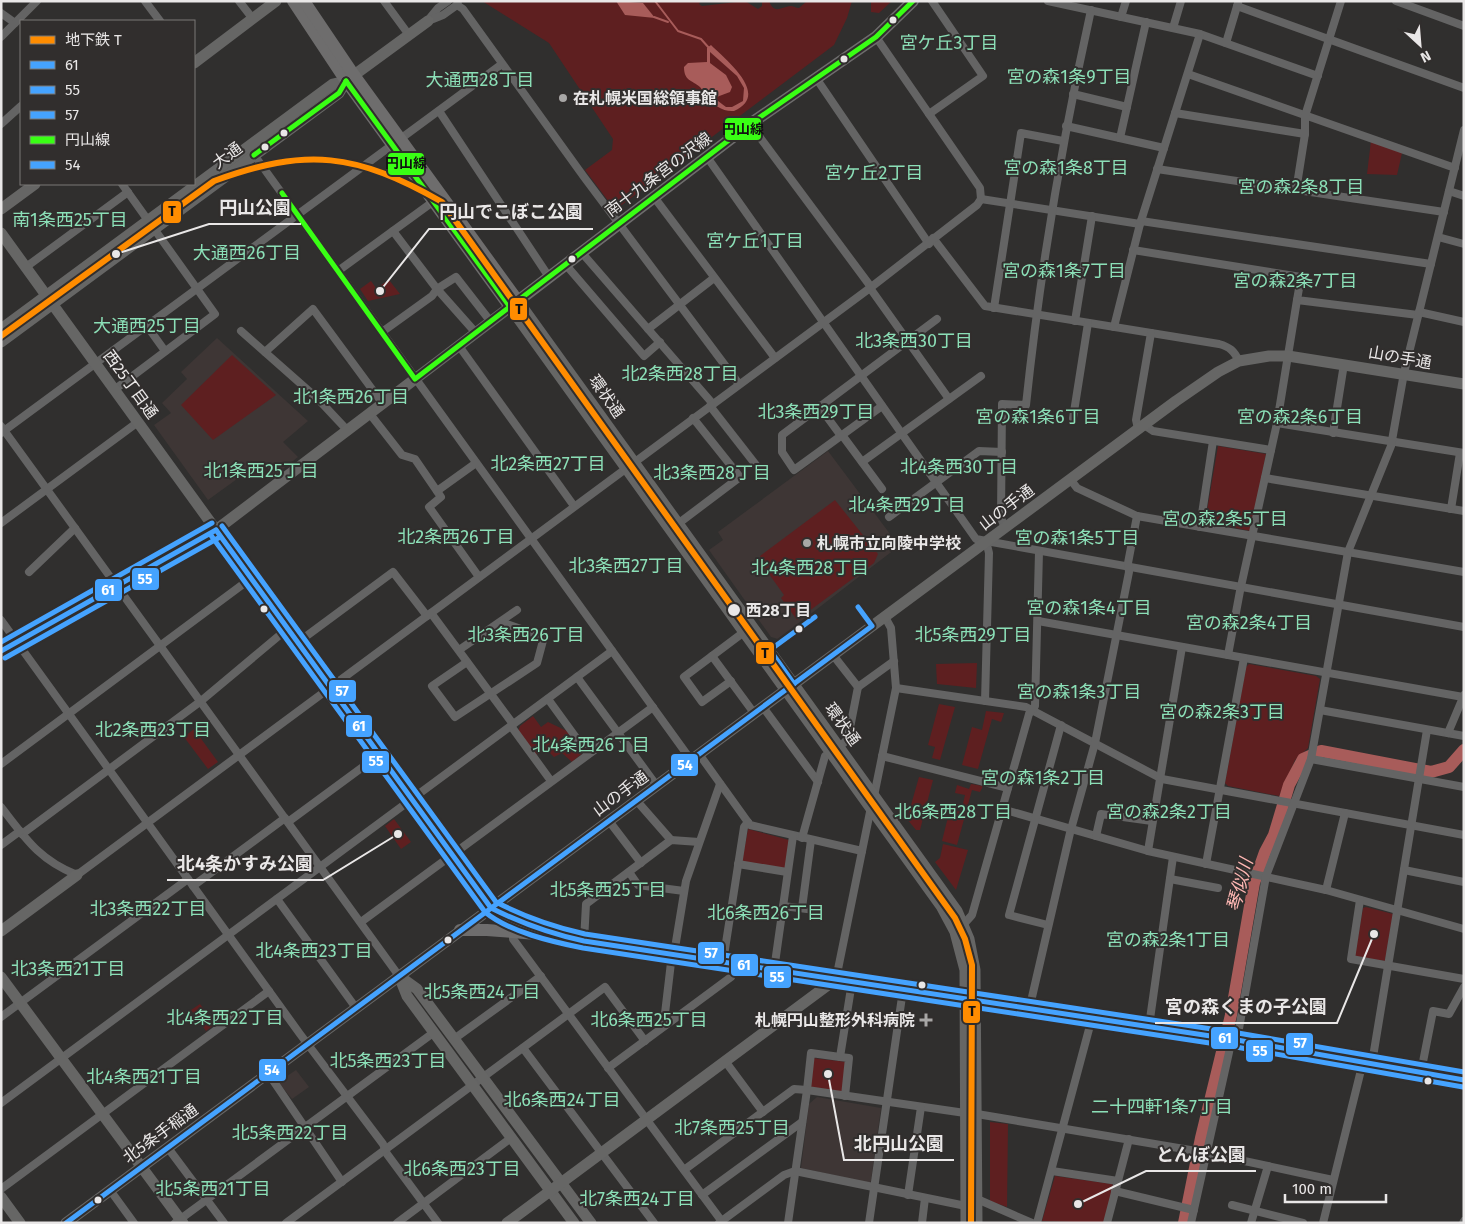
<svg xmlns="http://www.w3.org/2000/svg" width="1465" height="1224" viewBox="0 0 1465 1224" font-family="'Fira Sans','Noto Sans JP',sans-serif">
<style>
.built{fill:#3e3635}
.green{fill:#5e1f20}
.water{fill:#a85c5a;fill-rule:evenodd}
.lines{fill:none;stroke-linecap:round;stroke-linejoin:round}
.stream{stroke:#a85c5a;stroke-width:2}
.river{stroke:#a85c5a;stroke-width:12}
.street{stroke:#646464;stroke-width:8}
.secondary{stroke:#666665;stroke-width:11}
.primary{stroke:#6e6d6d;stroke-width:12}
.bus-1-casing{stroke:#312e2d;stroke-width:9}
.bus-2-casing{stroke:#312e2d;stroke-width:9}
.bus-3-casing{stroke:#312e2d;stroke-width:9}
.bus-4-casing{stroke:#312e2d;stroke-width:9}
.bus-5-casing{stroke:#312e2d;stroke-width:9}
.bus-1{stroke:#45a3ff;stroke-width:5}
.bus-2{stroke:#45a3ff;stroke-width:5}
.bus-3{stroke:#45a3ff;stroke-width:5}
.bus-4{stroke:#39ff14;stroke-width:5}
.bus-5{stroke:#45a3ff;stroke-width:5}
.metro-1-casing{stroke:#312e2d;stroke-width:10}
.metro-1{stroke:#ff8c00;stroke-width:6}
.bus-dot{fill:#e9e7e7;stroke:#312e2d;stroke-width:2}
.poi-dot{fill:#a8a7a6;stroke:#312e2d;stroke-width:2}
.labels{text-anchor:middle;stroke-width:4;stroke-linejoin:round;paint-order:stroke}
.poi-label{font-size:16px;font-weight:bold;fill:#e9e7e7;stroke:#312e2d;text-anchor:start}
.street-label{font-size:16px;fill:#e9e7e7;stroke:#312e2d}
.stop-label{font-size:16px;font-weight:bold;fill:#e9e7e7;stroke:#312e2d;text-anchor:start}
.neighbourhood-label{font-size:18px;fill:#8bdfb7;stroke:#312e2d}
.water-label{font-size:18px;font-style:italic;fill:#ffb8b4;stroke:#312e2d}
.leader{fill:none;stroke:#e9e7e7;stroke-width:2}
.callout-dot{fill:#e9e7e7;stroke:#312e2d;stroke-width:2}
.callout-label{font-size:18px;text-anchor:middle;font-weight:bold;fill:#e9e7e7;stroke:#312e2d;stroke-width:4;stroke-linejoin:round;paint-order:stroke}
.line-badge{stroke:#312e2d;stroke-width:2}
.badge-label{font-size:14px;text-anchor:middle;font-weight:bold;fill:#fff}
.pale-badge-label{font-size:14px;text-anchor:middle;font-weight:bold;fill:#111}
</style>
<rect width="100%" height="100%" fill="#302f2e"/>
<g class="built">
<path d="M217 338 308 421 283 442 298 457 274 476 262 461 208 500 154 425 171 413 162 403 187 379 181 372Z"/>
<path d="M828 451 899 546 778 639 771 637 709 550 723 540 718 532Z"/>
<path d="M296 1070 309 1087 292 1099 278 1082Z"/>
<path d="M817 1097 881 1108 871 1181 869 1183 801 1168 809 1104Z"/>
</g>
<g class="green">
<path d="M482 1H701L699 4 702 6 745 1 758 9 762 6V1H769C775 15 780 7 791 6 793 6 796 8 799 8L807 1H852L847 18 834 45 615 210 585 170 612 150 613 139 549 43Z"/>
<path d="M871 1H892L879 13 871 12Z"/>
<path d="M1371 141 1402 153 1397 175 1367 174Z"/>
<path d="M389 280 400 294 368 301 360 289 371 281 376 288Z"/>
<path d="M232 355 276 395 213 440 181 405Z"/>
<path d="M1218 446 1266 454 1251 531 1205 522Z"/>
<path d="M835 500 878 554 874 563 797 620 781 598 784 595 759 560 761 558 760 556Z"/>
<path d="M977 663 976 688 937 684 936 664Z"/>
<path d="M1249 664 1316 676 1320 679 1308 748 1295 760 1279 796 1228 786 1225 783 1246 667Z"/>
<path d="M939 704 955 707 940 760 932 758 935 747 928 745Z"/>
<path d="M986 711 1004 713 1001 722 992 719 978 769 962 765 972 727 982 730Z"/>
<path d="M533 716 541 727 548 722 569 732 585 751 572 762 562 753 554 757 547 750 536 755 518 731 520 726Z"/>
<path d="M194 729 218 762 208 769 184 737Z"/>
<path d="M919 777 933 780 920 830H916L907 819Z"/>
<path d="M971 784 983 786 980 792 972 790 957 845 942 841 950 809 961 812 965 795 955 793 957 785 969 789Z"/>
<path d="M394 819 411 842 401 849 385 826Z"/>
<path d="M748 829 789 840 786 870 742 862Z"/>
<path d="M943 844 968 850 956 890 935 862 940 858Z"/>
<path d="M1366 907 1393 914 1385 961 1356 957 1355 955 1363 908Z"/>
<path d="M200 1004 215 1024 206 1031 191 1010Z"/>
<path d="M812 1058 847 1062 844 1092 810 1087Z"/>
<path d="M990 1122 1008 1124 1007 1207 990 1201Z"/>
<path d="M1055 1176 1112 1184 1114 1187 1105 1223 1042 1221Z"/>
</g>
<g class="water">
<path d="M616 1 643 3 655 18 625 15Z"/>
<path d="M711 45C726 60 771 95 734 111 723 112 713 105 707 97 704 94 703 90 700 87 692 80 684 81 684 67L688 63 707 62V48ZM710 52 737 76 744 88 743 101 732 107H726L714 98 730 92 732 87 726 75 710 63Z"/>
</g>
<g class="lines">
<g class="stream">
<path d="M655 1 678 31 701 39 709 48"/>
<path d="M654 17 668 22"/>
</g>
<path class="river" d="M1184 1223 1201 1138 1231 1015 1254 883 1265 852 1274 835 1289 785 1303 759 1321 751 1431 772 1449 767 1464 750"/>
<g class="street">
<path d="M145 1 160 21"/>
<path d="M239 1 253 19"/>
<path d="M384 1 409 35"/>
<path d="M1048 1 1200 34 1318 76"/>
<path d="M1396 1 1464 26"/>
<path d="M457 5 463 9 584 177 739 384"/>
<path d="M1237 6 1464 88"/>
<path d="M1 13 15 23"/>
<path d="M1121 17 1126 1"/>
<path d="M429 19 438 8 448 1"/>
<path d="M428 21 443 15 457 5 458 1"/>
<path d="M1173 28 1181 1"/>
<path d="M1 37 37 1"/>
<path d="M1226 43 1238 3"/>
<path d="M1188 74 1455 168"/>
<path d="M816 78 929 244"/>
<path d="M1073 94 1127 107"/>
<path d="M439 111 549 277"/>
<path d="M1175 113 1305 134"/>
<path d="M929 114 983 76 932 1"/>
<path d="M1 124 21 106"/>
<path d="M750 124 871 287"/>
<path d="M1066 126 1164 148"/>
<path d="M1120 138 1146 22"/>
<path d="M252 152 691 760"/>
<path d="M707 157 976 539 986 541 989 553 985 701"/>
<path d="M1157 169 1444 212"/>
<path d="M1296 191 1305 134V116L1341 1"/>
<path d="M1449 191 1464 196"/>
<path d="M654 197 775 358"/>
<path d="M981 199 1140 224"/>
<path d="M1141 221 1431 264"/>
<path d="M393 231 437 289 456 277 491 322"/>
<path d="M1438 237 1464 244"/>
<path d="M933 238 985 306 1219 344C1230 347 1234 351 1239 361"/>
<path d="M1133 250 1301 277 1297 300 1418 315"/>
<path d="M582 253 713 404"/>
<path d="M566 265 644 356 660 342"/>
<path d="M26 267 128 192"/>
<path d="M338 271 434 201"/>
<path d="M870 288 949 399"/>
<path d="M994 308 1021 133 1063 141"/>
<path d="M1419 312 1464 322"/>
<path d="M1075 321 1092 216"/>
<path d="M147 326 165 351"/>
<path d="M1114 327 1140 224 1200 34"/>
<path d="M648 329 714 278"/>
<path d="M241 331 318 399 348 431"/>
<path d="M382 332 432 296 437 289 476 333"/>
<path d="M459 346 574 506"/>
<path d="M265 352 313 309 383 404"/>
<path d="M114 390 215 314 122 184"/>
<path d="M710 406 756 465"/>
<path d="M819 406 841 436"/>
<path d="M882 406 794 470 782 452V435L937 319"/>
<path d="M370 414 402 455 415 459 441 497 429 507 479 577"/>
<path d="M1073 418 1088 323"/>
<path d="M1277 423 1464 453"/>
<path d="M1144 425 1153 431 1271 450"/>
<path d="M1 426 399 976"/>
<path d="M1138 429 1136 420 1151 333"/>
<path d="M1 433 502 64"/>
<path d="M1333 433 1344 364"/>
<path d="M842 435 882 489"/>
<path d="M862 462 981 376"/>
<path d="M1265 478 1464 511"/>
<path d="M1070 479 1077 488 1137 516 1464 572"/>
<path d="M437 491 476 463"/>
<path d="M1451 509 1460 453"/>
<path d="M889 517 979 451 1002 452"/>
<path d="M1 523 138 422"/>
<path d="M679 523 740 477 693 418"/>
<path d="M1200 527 1213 441"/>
<path d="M1005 528 1001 518 1002 404 1026 405C1040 272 1062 141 1091 10"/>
<path d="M986 541 1464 627"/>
<path d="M29 572 75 528"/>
<path d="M431 613 513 724"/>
<path d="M1 620 300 1034 383 1144 387 1154 438 1223"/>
<path d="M1038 621 1463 697"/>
<path d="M297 643 393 572 427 616"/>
<path d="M459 650 517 610"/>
<path d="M1228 655 1240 591 1277 423 1297 300"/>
<path d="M712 656 754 713"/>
<path d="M467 662 432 686 455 717 537 663 544 637 501 622"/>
<path d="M577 677 657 786"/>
<path d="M731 681 702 702 684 677 744 632"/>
<path d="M858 687 894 661"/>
<path d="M896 688 1026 707 1162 779 1464 835"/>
<path d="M548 699 588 754"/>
<path d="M763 707 818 782"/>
<path d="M1320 710 1464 736"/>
<path d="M511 726 551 781"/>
<path d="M1448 733 1464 695"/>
<path d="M699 754 750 825 862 851"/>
<path d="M882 756 1008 788"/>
<path d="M1311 759 1464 787"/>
<path d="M1 764 250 579"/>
<path d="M874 796 896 688 891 628 885 617"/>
<path d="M636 800 671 840"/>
<path d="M1 807C25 838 39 860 77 875L870 288 977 205 981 199 980 188 876 37"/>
<path d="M1002 809 1148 851 1326 890 1464 929"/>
<path d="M609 821 641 863"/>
<path d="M288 822 379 755"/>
<path d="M22 834 201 701 287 629"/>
<path d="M1096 836 1101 814 1152 821"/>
<path d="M802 838 825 756 845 742 848 738 858 687 833 655"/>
<path d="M1 845 20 831"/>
<path d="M1148 851 1182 647"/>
<path d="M738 864 787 872"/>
<path d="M1206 864 1244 658"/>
<path d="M1404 870 1464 882"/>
<path d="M629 872 638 885 684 891"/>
<path d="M1170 879 1218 888"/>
<path d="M193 886 285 818"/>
<path d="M1326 890 1345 813"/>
<path d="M277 899 356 1008"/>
<path d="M1360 900 1351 959 1464 979"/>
<path d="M783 906 815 910"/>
<path d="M802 908 811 840"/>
<path d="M361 922 653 707"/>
<path d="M963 925 972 915 1029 714 1035 706 1039 552"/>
<path d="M1048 925 1009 915 1061 725"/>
<path d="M513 934V939L723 1223"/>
<path d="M584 941 586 904 671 840 699 842"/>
<path d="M674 954 686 881 720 784"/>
<path d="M723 962 744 827 748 822"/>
<path d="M774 970 793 836"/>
<path d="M836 979 871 807"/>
<path d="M1029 1010 1070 833 1095 743 1129 572 1128 563 1137 516"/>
<path d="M1 1017 188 879"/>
<path d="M666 1025 664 1022 672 954"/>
<path d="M1149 1026 1173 857"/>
<path d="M454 1039 541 976"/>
<path d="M1237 1040 1266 876 1311 759 1348 552 1391 446 1404 373 1464 130"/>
<path d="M523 1048 654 1223"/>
<path d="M840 1057 811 1053 807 1090 965 1113"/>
<path d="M725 1061 763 1112"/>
<path d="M1372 1063 1427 730"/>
<path d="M608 1068 731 977 738 964"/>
<path d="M1421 1072 1433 1011 1449 1014 1464 987"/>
<path d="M268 1073 342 1182"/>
<path d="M845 1096 849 1058 840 1057 852 982"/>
<path d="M1 1103 612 651"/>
<path d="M977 1114 1202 1152 1333 1180"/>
<path d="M168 1148 224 1223"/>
<path d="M684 1170 794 1089 807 1090 788 1223"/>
<path d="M1052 1171 1118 1181"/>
<path d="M1 1189 269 991"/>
<path d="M110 1190 134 1223"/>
<path d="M1115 1191 1194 1210"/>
<path d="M702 1195 802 1122"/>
<path d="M908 1195 921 1107"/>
<path d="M977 1199 1032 1223"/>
<path d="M1232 1205 1303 1223"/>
<path d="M175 1223 433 1033"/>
<path d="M286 1223 605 987 645 1041"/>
<path d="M397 1223 511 1138"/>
<path d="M719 1223 784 1175 795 1171 966 1206"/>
<path d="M869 1223 903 990"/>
<path d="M922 1223 925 1198"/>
<path d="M1037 1223 1092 1018"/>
<path d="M1107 1223 1129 1139"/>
<path d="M1191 1223 1232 1039"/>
<path d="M1251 1223 1268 1166"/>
<path d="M1323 1223 1363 1062"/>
<path d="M1463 1223 1464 1221"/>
</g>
<g class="secondary">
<path d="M194 63 276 1"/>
<path d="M1 209 35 184"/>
<path d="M1 233 216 530 510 307 941 906 955 932 965 970 966 1223"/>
<path d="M518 301 957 911 969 939 975 970 977 1223"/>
<path d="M1 329 333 84 346 81"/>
<path d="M1 342 339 93 346 81 428 21"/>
<path d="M1 931 77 875"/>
<path d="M399 976 417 989 591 1223"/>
<path d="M399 976 407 996 574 1223"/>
<path d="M1 977 183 1223"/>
<path d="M1 1197 20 1223"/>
<path d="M66 1223 1176 401 1218 372 1239 361 1269 356H1288L1464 384"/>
<path d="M507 1223 836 979"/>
</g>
<g class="primary">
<path d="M293 1 346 81 510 307 750 124 876 37 913 1"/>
<path d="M304 1 354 75 518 301"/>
<path d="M1 651 216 530 491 908C523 925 548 934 584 941L1237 1040 1464 1080"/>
<path d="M460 930H487L537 934"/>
</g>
<g class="bus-1-casing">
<g id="bus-1">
<path d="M216 530 491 908C521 923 551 934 584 941L1237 1040 1464 1080"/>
<path d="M1 651 216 530"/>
</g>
</g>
<g class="bus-2-casing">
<g id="bus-2">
<path d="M210 534 485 912C509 932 553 942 583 948L1236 1047 1463 1087"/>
<path d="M5 658 220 537"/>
</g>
</g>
<g class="bus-3-casing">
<g id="bus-3">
<path d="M222 526 496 902C525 917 554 927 585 934L1238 1033 1464 1072"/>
<path d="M1 642 212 523"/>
</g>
</g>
<g class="bus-4-casing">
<g id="bus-4">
<path d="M346 81 510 307"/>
<path d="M254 155 339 93 346 81"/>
<path d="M282 193 415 379 750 124 876 37 913 1"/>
</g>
</g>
<g class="bus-5-casing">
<g id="bus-5">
<path d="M794 684 770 650 815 617"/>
<path d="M66 1223 872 626 858 607"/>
</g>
</g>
<use href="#bus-1" class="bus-1"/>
<use href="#bus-2" class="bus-2"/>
<use href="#bus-3" class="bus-3"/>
<use href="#bus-4" class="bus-4"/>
<use href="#bus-5" class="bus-5"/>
<g class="metro-1-casing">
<path id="metro-1" d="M1 336 214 181C307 147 356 153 442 202L955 918 965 939 972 965 971 1223"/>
</g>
<use href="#metro-1" class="metro-1"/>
</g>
<g class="bus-dot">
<circle cx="893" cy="20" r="4.5"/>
<circle cx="844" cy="59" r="4.5"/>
<circle cx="284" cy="133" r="4.5"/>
<circle cx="265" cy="147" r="4.5"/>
<circle cx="572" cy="259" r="4.5"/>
<circle cx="264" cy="609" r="4.5"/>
<circle cx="734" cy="610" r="7"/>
<circle cx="799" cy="629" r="4.5"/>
<circle cx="448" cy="940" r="4.5"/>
<circle cx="922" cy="985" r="4.5"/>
<circle cx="1428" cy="1081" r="4.5"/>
<circle cx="98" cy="1200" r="4.5"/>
</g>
<g class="poi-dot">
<circle cx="563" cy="98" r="5"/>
<circle cx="807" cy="543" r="5"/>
<path d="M923.5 1012.5h5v5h5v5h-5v5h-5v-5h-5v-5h5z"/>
</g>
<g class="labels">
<g class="poi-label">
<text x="573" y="104">在札幌米国総領事館</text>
<text x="817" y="549">札幌市立向陵中学校</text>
<text x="915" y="1026" text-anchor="end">札幌円山整形外科病院</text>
</g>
<g class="street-label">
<text transform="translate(227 155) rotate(-36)" y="6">大通</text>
<text transform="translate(658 174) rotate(-37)" y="6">南十九条宮の沢線</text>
<text transform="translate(1400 357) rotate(10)" y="6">山の手通</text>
<text transform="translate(131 384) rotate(54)" y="6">西25丁目通</text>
<text transform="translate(607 396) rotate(55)" y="6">環状通</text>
<text transform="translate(1006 507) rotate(-37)" y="6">山の手通</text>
<text transform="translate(843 724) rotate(54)" y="6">環状通</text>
<text transform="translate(620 793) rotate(-36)" y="6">山の手通</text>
<text transform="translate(160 1133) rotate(-36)" y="6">北5条手稲通</text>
</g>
<g class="stop-label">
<text x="746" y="616">西28丁目</text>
</g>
<g class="neighbourhood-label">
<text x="949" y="49">宮ケ丘3丁目</text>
<text x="1069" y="83">宮の森1条9丁目</text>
<text x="480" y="86">大通西28丁目</text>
<text x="1066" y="174">宮の森1条8丁目</text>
<text x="874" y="179">宮ケ丘2丁目</text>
<text x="1301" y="193">宮の森2条8丁目</text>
<text x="70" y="226">南1条西25丁目</text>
<text x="755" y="247">宮ケ丘1丁目</text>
<text x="247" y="259">大通西26丁目</text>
<text x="1064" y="277">宮の森1条7丁目</text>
<text x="1295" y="287">宮の森2条7丁目</text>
<text x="147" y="332">大通西25丁目</text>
<text x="914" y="347">北3条西30丁目</text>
<text x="680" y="380">北2条西28丁目</text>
<text x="351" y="403">北1条西26丁目</text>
<text x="816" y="418">北3条西29丁目</text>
<text x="1038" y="423">宮の森1条6丁目</text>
<text x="1300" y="423">宮の森2条6丁目</text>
<text x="548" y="470">北2条西27丁目</text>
<text x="959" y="473">北4条西30丁目</text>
<text x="261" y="477">北1条西25丁目</text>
<text x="712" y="479">北3条西28丁目</text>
<text x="907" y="511">北4条西29丁目</text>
<text x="1225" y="525">宮の森2条5丁目</text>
<text x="456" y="543">北2条西26丁目</text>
<text x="1077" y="544">宮の森1条5丁目</text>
<text x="626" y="572">北3条西27丁目</text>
<text x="810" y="574">北4条西28丁目</text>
<text x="1089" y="614">宮の森1条4丁目</text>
<text x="1249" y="629">宮の森2条4丁目</text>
<text x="526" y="641">北3条西26丁目</text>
<text x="973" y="641">北5条西29丁目</text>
<text x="1079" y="698">宮の森1条3丁目</text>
<text x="1222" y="718">宮の森2条3丁目</text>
<text x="153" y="736">北2条西23丁目</text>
<text x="591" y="751">北4条西26丁目</text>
<text x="1043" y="784">宮の森1条2丁目</text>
<text x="953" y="818">北6条西28丁目</text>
<text x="1169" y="818">宮の森2条2丁目</text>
<text x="608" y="896">北5条西25丁目</text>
<text x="148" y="915">北3条西22丁目</text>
<text x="766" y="919">北6条西26丁目</text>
<text x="1168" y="946">宮の森2条1丁目</text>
<text x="314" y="957">北4条西23丁目</text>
<text x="68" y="975">北3条西21丁目</text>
<text x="482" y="998">北5条西24丁目</text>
<text x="225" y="1024">北4条西22丁目</text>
<text x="649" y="1026">北6条西25丁目</text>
<text x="388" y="1067">北5条西23丁目</text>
<text x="144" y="1083">北4条西21丁目</text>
<text x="562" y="1106">北6条西24丁目</text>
<text x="1162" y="1113">二十四軒1条7丁目</text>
<text x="732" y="1134">北7条西25丁目</text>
<text x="290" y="1139">北5条西22丁目</text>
<text x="462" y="1175">北6条西23丁目</text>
<text x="213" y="1195">北5条西21丁目</text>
<text x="637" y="1205">北7条西24丁目</text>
</g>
<g class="water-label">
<text transform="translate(1240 885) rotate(-75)" y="6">琴似川</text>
</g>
</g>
<path class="leader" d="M116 254L209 224H301M380 291L429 229H593M398 834L323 880H167M1374 934L1337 1023H1155M828 1074L844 1160H954M1078 1204L1146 1171H1256"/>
<g class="callout-dot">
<circle cx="116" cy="254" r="5"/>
<circle cx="380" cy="291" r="5"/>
<circle cx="398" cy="834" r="5"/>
<circle cx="1374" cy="934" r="5"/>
<circle cx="828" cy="1074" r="5"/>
<circle cx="1078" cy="1204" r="5"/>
</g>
<g class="callout-label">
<text x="255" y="214">円山公園</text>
<text x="511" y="218">円山でこぼこ公園</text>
<text x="245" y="870">北4条かすみ公園</text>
<text x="1246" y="1013">宮の森くまの子公園</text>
<text x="899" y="1150">北円山公園</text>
<text x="1201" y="1161">とんぼ公園</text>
</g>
<g class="line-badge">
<rect x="724" y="117" width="38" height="24" rx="5" fill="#39ff14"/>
<rect x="387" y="152" width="38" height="24" rx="5" fill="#39ff14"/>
<rect x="162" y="200" width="20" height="24" rx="5" fill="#ff8c00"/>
<rect x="509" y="297" width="19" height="24" rx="5" fill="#ff8c00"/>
<rect x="131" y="567" width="29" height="24" rx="5" fill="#45a3ff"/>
<rect x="94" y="578" width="29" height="24" rx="5" fill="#45a3ff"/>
<rect x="755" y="641" width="20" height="24" rx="5" fill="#ff8c00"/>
<rect x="328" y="679" width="29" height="24" rx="5" fill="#45a3ff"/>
<rect x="345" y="714" width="28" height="24" rx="5" fill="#45a3ff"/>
<rect x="361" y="750" width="29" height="24" rx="5" fill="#45a3ff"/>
<rect x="670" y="753" width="29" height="24" rx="5" fill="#45a3ff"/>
<rect x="697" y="941" width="28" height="24" rx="5" fill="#45a3ff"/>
<rect x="730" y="953" width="29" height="24" rx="5" fill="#45a3ff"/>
<rect x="763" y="965" width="29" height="24" rx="5" fill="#45a3ff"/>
<rect x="962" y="1000" width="19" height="24" rx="5" fill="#ff8c00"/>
<rect x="1210" y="1026" width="29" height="24" rx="5" fill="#45a3ff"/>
<rect x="1285" y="1032" width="29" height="24" rx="5" fill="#45a3ff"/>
<rect x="1245" y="1039" width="29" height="24" rx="5" fill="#45a3ff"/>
<rect x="258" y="1058" width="29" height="24" rx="5" fill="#45a3ff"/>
</g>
<g class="badge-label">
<text x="145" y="584">55</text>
<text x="108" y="595">61</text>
<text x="342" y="696">57</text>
<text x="359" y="731">61</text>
<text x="376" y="766">55</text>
<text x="685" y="770">54</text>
<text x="711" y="958">57</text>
<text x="744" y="970">61</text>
<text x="777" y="982">55</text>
<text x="1225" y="1043">61</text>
<text x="1300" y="1048">57</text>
<text x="1260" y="1056">55</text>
<text x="272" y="1075">54</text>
</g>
<g class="pale-badge-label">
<text x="743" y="134">円山線</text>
<text x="406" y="168">円山線</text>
<text x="172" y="216">T</text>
<text x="519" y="314">T</text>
<text x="765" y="658">T</text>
<text x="972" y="1016">T</text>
</g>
<rect width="1465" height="1224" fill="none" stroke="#e9e7e7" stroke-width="5"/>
<rect x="20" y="20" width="175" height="165" fill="#312e2d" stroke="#7b7877"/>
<rect x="30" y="36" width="25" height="8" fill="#ff8c00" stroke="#7b7877"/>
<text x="65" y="45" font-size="15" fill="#e9e7e7">地下鉄 T</text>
<rect x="30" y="61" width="25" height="8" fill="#45a3ff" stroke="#7b7877"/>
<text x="65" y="70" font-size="15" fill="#e9e7e7">61</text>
<rect x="30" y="86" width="25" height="8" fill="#45a3ff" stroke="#7b7877"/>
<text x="65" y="95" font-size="15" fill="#e9e7e7">55</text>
<rect x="30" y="111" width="25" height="8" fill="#45a3ff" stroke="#7b7877"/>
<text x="65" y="120" font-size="15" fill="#e9e7e7">57</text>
<rect x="30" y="136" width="25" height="8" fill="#39ff14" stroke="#7b7877"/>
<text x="65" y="145" font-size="15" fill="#e9e7e7">円山線</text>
<rect x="30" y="161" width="25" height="8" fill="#45a3ff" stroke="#7b7877"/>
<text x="65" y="170" font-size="15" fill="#e9e7e7">54</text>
<g transform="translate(1420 45) rotate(154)" stroke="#312e2d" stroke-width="4" paint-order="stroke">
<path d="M0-4L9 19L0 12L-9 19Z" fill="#e9e7e7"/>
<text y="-8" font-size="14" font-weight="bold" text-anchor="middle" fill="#e9e7e7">N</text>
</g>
<path d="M1285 1194v8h101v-8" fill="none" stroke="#e9e7e7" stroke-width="2.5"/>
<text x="1292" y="1194" font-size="15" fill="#e9e7e7" stroke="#312e2d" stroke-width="4" paint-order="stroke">100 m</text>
</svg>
